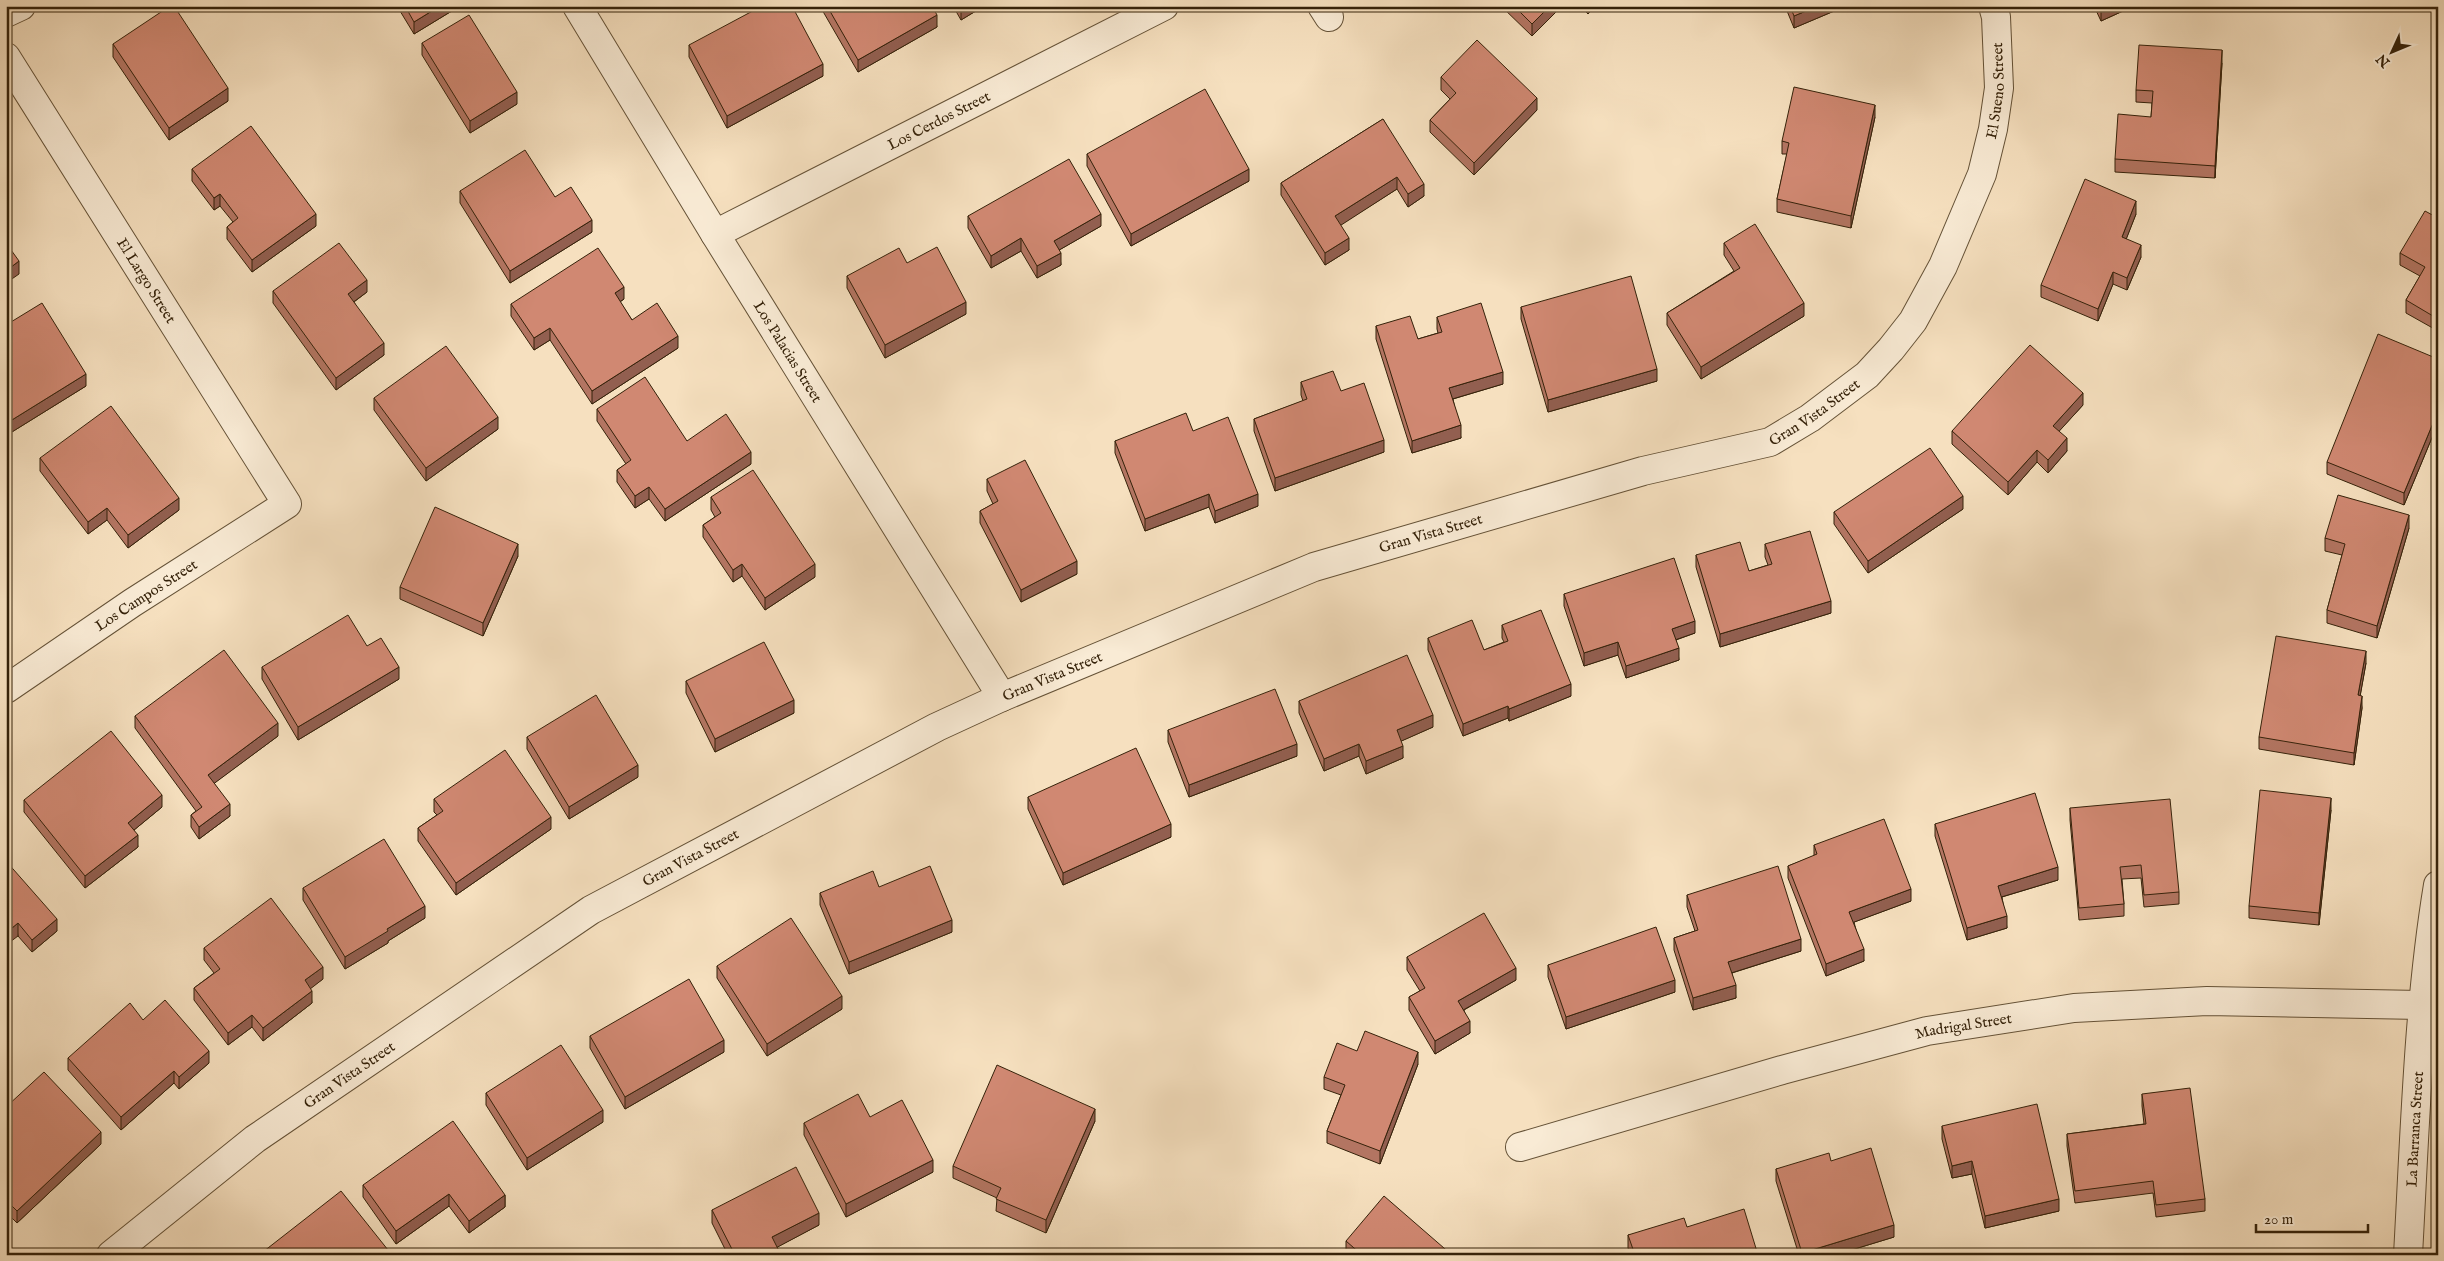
<svg xmlns="http://www.w3.org/2000/svg" width="2444" height="1261" viewBox="0 0 2444 1261" font-family="'IM FELL English',serif">
<style>
.lines{fill:none;stroke-linecap:round;stroke-linejoin:round}
.minor-casing{stroke:#655237;stroke-width:30}
.minor{stroke:#f9ebd5;stroke-width:28}
.wall{fill:#b37562;stroke:#35220a}
.shaded-wall{fill:#925f50;stroke:#35220a}
.building{fill:#d08872;stroke:#35220a}
.labels{text-anchor:middle;stroke-width:4.5;stroke-linejoin:round;paint-order:stroke}
.street-label{font-size:15px;fill:#35220a;stroke:#f9ebd5}
</style>
<rect width="100%" height="100%" fill="#f6e0bf"/>
<filter id="stains"><feTurbulence type="fractalNoise" baseFrequency=".004" numOctaves="4"/><feColorMatrix values="0 0 0 0 .2 0 0 0 0 .09 0 0 0 0 .02 0 0 0 .5 -.17"/></filter>
<radialGradient id="worn" r=".72"><stop offset=".6" stop-color="#630" stop-opacity="0"/><stop offset="1" stop-color="#630" stop-opacity=".3"/></radialGradient>
<g class="lines">
<g class="minor-casing">
<g id="minor">
<path id="s1" d="M577 6 715 234 1002 697"/>
<path d="M1322 6 1329 17"/>
<path d="M6 13 21 6"/>
<path id="s2" d="M6 57 287 504 132 603 6 689"/>
<path id="s3" d="M715 234 1164 6"/>
<path id="s4" d="M1520 1147 1782 1070 1927 1031 2074 1008 2207 1001 2421 1005"/>
<path id="s5" d="M111 1255 255 1139 591 910 937 727 1002 697 1314 567 1643 471 1770 442 1810 418 1867 375 1891 349 1913 321 1943 266 1982 174 1993 129 1999 88 1996 17 1993 6"/>
<path id="s6" d="M2408 1255C2415 1131 2418 1007 2438 885"/>
</g>
</g>
<use href="#minor" class="minor"/>
</g>
<g class="wall">
<path d="M397 6H460L414 34Z"/>
<path d="M821 6H932L937 27 858 72 821 8Z"/>
<path d="M953 6H984L961 20Z"/>
<path d="M1501 6H1562L1532 36Z"/>
<path d="M1580 6H1596L1588 14Z"/>
<path d="M1785 6H1846L1794 28Z"/>
<path d="M2094 6H2134L2101 21Z"/>
<path d="M422 43 517 104 470 133 422 55Z"/>
<path d="M113 44 228 101 169 140 113 57Z"/>
<path d="M689 45 823 76 727 128 689 57Z"/>
<path d="M2222 63 2215 178 2115 172V159L2151 117 2152 103 2136 102V90Z"/>
<path d="M1441 77 1537 110 1474 175 1430 132V120L1450 99 1441 90Z"/>
<path d="M1875 117 1851 228 1777 212V199L1787 154H1782V141Z"/>
<path d="M1383 119 1424 196 1408 207 1397 189 1340 225 1349 250 1325 265 1281 195V183Z"/>
<path d="M1087 154 1249 181 1131 246 1087 166Z"/>
<path d="M192 169 316 226 252 272 227 239V227L233 222 220 206 214 210 192 181Z"/>
<path d="M460 191 555 197 592 232 510 283 460 203Z"/>
<path d="M2136 214 2126 239 2141 257 2127 290 2113 284 2098 321 2041 297V285Z"/>
<path d="M968 216 1101 226 1059 250 1061 265 1037 278 1021 251 991 268 968 228Z"/>
<path d="M2438 218V331L2406 313V300L2420 276 2400 265V253Z"/>
<path d="M1724 243 1804 316 1701 379 1667 325V313L1734 271 1724 255Z"/>
<path d="M907 263 966 314 885 358 847 288V276Z"/>
<path d="M273 291 367 292 354 302 384 355 336 390 273 303Z"/>
<path d="M624 299 620 302 632 320 678 348 592 404 550 340 534 350 511 316V304Z"/>
<path d="M1521 307 1657 381 1548 412 1521 319Z"/>
<path d="M1437 317 1503 384 1453 399 1461 438 1412 453 1376 339V326L1418 339 1438 333 1437 329Z"/>
<path d="M6 325 86 386 7 435 6 433Z"/>
<path d="M2438 359V423L2404 505 2327 474V462Z"/>
<path d="M1301 382 1341 391 1384 452 1275 491 1254 431V419L1303 401 1301 395Z"/>
<path d="M374 398 498 429 426 481 374 410Z"/>
<path d="M2083 405 2059 431 2067 451 2048 473 2037 462 2008 495 1952 444V431Z"/>
<path d="M597 409 687 441 751 464 665 521 649 499 635 508 617 482V470L626 464 597 421Z"/>
<path d="M1193 431 1258 506 1215 523 1209 507 1145 531 1115 453V441Z"/>
<path d="M40 458 179 510 128 548 107 520 88 534 40 471Z"/>
<path d="M987 479 1077 574 1021 602 980 523V511L993 504 987 491Z"/>
<path d="M711 497 815 577 765 610 742 576 733 582 703 537V525L715 517 711 510Z"/>
<path d="M1963 509 1868 573 1834 524V512Z"/>
<path d="M2409 528 2377 638 2327 623V610L2342 555 2325 551V538Z"/>
<path d="M1765 544 1831 613 1720 647 1696 567V555L1749 571 1768 565 1765 557Z"/>
<path d="M518 556 483 636 400 599V587Z"/>
<path d="M1564 594 1695 633 1676 640 1679 660 1626 678 1618 655 1584 666 1564 606Z"/>
<path d="M1502 625 1571 696 1509 721 1508 718 1463 736 1428 650V638L1484 650 1504 642 1502 638Z"/>
<path d="M2366 663 2360 696 2362 708 2354 765 2259 749V737Z"/>
<path d="M262 667 399 679 298 740 262 679Z"/>
<path d="M686 681 794 713 715 752 686 693Z"/>
<path d="M1299 701 1433 727 1401 741 1403 758 1366 774 1359 756 1324 771 1299 713Z"/>
<path d="M135 716 278 736 214 783 230 816 199 839 191 827V815L196 811 135 728Z"/>
<path d="M1168 730 1297 756 1189 797 1168 742Z"/>
<path d="M527 737 638 777 569 819 527 749Z"/>
<path d="M1028 797 1171 837 1063 885 1028 809Z"/>
<path d="M434 799 551 829 456 895 418 841V828L437 815 434 812Z"/>
<path d="M24 800 162 807 134 830 138 847 85 888 24 812Z"/>
<path d="M2070 808 2179 892V904L2144 907 2141 878 2122 879 2124 904V916L2079 920 2070 820Z"/>
<path d="M2331 810 2319 925 2249 918V906Z"/>
<path d="M1935 824 2058 880 2002 897 2007 928 1967 940 1935 836Z"/>
<path d="M1814 845 1911 901 1854 922 1864 961 1826 976 1788 878V866L1814 856Z"/>
<path d="M6 861 57 931 32 952 18 936Z"/>
<path d="M879 887 952 932 849 974 820 905V893Z"/>
<path d="M303 888 425 918 388 941V943L345 969 303 900Z"/>
<path d="M1687 895 1801 951 1732 973 1736 998 1693 1010 1674 950V938L1695 931 1687 907Z"/>
<path d="M204 948 323 979 310 988 312 1003 263 1041 252 1027 228 1045 194 1000V988L214 973 204 960Z"/>
<path d="M1407 957 1516 980 1464 1010 1470 1033 1435 1054 1409 1010V997L1420 991 1407 970Z"/>
<path d="M1548 965 1675 992 1566 1029 1548 977Z"/>
<path d="M717 966 842 1009 767 1056 717 978Z"/>
<path d="M143 1020 209 1063 179 1089 174 1083 121 1130 68 1070V1058Z"/>
<path d="M590 1036 724 1052 625 1109 590 1048Z"/>
<path d="M1357 1051 1418 1064 1380 1164 1327 1143V1131L1341 1095 1324 1089V1077Z"/>
<path d="M486 1093 603 1122 527 1170 486 1105Z"/>
<path d="M2142 1094 2205 1199V1211L2156 1217 2153 1193 2075 1203 2067 1146V1134L2144 1124 2142 1106Z"/>
<path d="M6 1107 101 1144 17 1223 6 1212Z"/>
<path d="M870 1117 933 1172 846 1217 804 1135V1123Z"/>
<path d="M1095 1121 1046 1233 996 1211 997 1198 953 1178V1166Z"/>
<path d="M1942 1126 2059 1211 1985 1228 1972 1174 1952 1178 1942 1139Z"/>
<path d="M1831 1161 1894 1237 1835 1255H1799L1776 1181V1169Z"/>
<path d="M363 1185 505 1195V1207L469 1233 449 1206 396 1244 363 1197Z"/>
<path d="M712 1210 819 1225 777 1247 781 1255H728L712 1223Z"/>
<path d="M1687 1227 1758 1255H1631L1628 1248V1235Z"/>
<path d="M1346 1241 1452 1255H1348L1346 1253Z"/>
</g>
<g class="shaded-wall">
<path d="M440 6H460L414 34V22Z"/>
<path d="M963 6H984L961 20V7Z"/>
<path d="M1550 6H1562L1532 36V24Z"/>
<path d="M1588 6H1596L1588 14Z"/>
<path d="M1818 6H1846L1794 28V16Z"/>
<path d="M2106 6H2134L2101 21V9Z"/>
<path d="M937 15V27L858 72V60Z"/>
<path d="M2222 50V63L2215 178V166Z"/>
<path d="M823 64V76L727 128V116Z"/>
<path d="M228 88V101L169 140V128Z"/>
<path d="M517 92V104L470 133V121Z"/>
<path d="M1537 98V110L1474 175V163Z"/>
<path d="M1875 105V117L1851 228V216Z"/>
<path d="M1249 169V181L1131 246V234Z"/>
<path d="M1397 177V189L1335 229V216Z"/>
<path d="M1424 184V196L1408 207V194Z"/>
<path d="M220 194V206L214 210V198Z"/>
<path d="M2136 201V214L2122 250V237Z"/>
<path d="M316 214V226L252 272V260Z"/>
<path d="M1101 214V226L1054 253V241Z"/>
<path d="M592 220V232L510 283V271Z"/>
<path d="M1021 238V251L991 268V256Z"/>
<path d="M1349 238V250L1325 265V253Z"/>
<path d="M2141 245V257L2127 290V278Z"/>
<path d="M1061 253V265L1037 278V266Z"/>
<path d="M19 261V274L6 283V271Z"/>
<path d="M2113 272V284L2098 321V309Z"/>
<path d="M367 280V292L348 306V294Z"/>
<path d="M624 287V299L615 305V293Z"/>
<path d="M966 302V314L885 358V345Z"/>
<path d="M1804 303V316L1701 379V367Z"/>
<path d="M550 328V340L534 350V338Z"/>
<path d="M678 336V348L592 404V391Z"/>
<path d="M384 343V355L336 390V378Z"/>
<path d="M1657 369V381L1548 412V400Z"/>
<path d="M1503 372V384L1449 400V388Z"/>
<path d="M86 374V386L7 435V423Z"/>
<path d="M2083 393V405L2053 438V426Z"/>
<path d="M2438 411V423L2404 505V493Z"/>
<path d="M498 417V429L426 481V468Z"/>
<path d="M1461 425V438L1412 453V441Z"/>
<path d="M2067 438V451L2048 473V460Z"/>
<path d="M1384 440V452L1275 491V478Z"/>
<path d="M2037 450V462L2008 495V482Z"/>
<path d="M751 452V464L665 521V509Z"/>
<path d="M649 487V499L635 508V496Z"/>
<path d="M1209 494V507L1145 531V519Z"/>
<path d="M1258 494V506L1215 523V511Z"/>
<path d="M1963 496V509L1868 573V561Z"/>
<path d="M179 498V510L128 548V535Z"/>
<path d="M107 508V520L88 534V522Z"/>
<path d="M2409 515V528L2377 638V626Z"/>
<path d="M518 544V556L483 636V623Z"/>
<path d="M1077 561V574L1021 602V590Z"/>
<path d="M742 564V576L733 582V570Z"/>
<path d="M815 564V577L765 610V598Z"/>
<path d="M1831 601V613L1720 647V634Z"/>
<path d="M1695 621V633L1672 641V629Z"/>
<path d="M1618 642V655L1584 666V653Z"/>
<path d="M1679 648V660L1626 678V666Z"/>
<path d="M2366 651V663L2358 708V695Z"/>
<path d="M399 667V679L298 740V727Z"/>
<path d="M1571 684V696L1509 721V709Z"/>
<path d="M2362 696V708L2354 765V753Z"/>
<path d="M794 700V713L715 752V739Z"/>
<path d="M1508 706V718L1463 736V724Z"/>
<path d="M1433 715V727L1397 743V730Z"/>
<path d="M278 723V736L208 788V775Z"/>
<path d="M1297 744V756L1189 797V785Z"/>
<path d="M1359 744V756L1324 771V759Z"/>
<path d="M1403 746V758L1366 774V761Z"/>
<path d="M638 765V777L569 819V807Z"/>
<path d="M162 795V807L128 835V823Z"/>
<path d="M2331 798V810L2319 925V913Z"/>
<path d="M230 804V816L199 839V827Z"/>
<path d="M551 817V829L456 895V883Z"/>
<path d="M1171 824V837L1063 885V873Z"/>
<path d="M138 835V847L85 888V876Z"/>
<path d="M2058 867V880L1998 898V886Z"/>
<path d="M1911 889V901L1849 924V912Z"/>
<path d="M425 906V918L388 941V943L345 969V957L387 929Z"/>
<path d="M2007 916V928L1967 940V928Z"/>
<path d="M57 919V931L32 952V940Z"/>
<path d="M952 920V932L849 974V962Z"/>
<path d="M18 923V936L6 945V933Z"/>
<path d="M1801 939V951L1728 974V962Z"/>
<path d="M1864 949V961L1826 976V964Z"/>
<path d="M323 967V979L305 993V980Z"/>
<path d="M1516 968V980L1458 1013V1001Z"/>
<path d="M1675 980V992L1566 1029V1017Z"/>
<path d="M1736 985V998L1693 1010V998Z"/>
<path d="M312 991V1003L263 1041V1028Z"/>
<path d="M842 996V1009L767 1056V1044Z"/>
<path d="M252 1015V1027L228 1045V1033Z"/>
<path d="M1470 1021V1033L1435 1054V1041Z"/>
<path d="M724 1040V1052L625 1109V1097Z"/>
<path d="M209 1051V1063L179 1089V1077Z"/>
<path d="M1418 1052V1064L1380 1164V1151Z"/>
<path d="M174 1071V1083L121 1130V1117Z"/>
<path d="M1095 1109V1121L1046 1233V1220Z"/>
<path d="M603 1110V1122L527 1170V1158Z"/>
<path d="M101 1132V1144L17 1223V1211Z"/>
<path d="M933 1160V1172L846 1217V1204Z"/>
<path d="M1972 1161V1174L1952 1178V1166Z"/>
<path d="M449 1194V1206L396 1244V1231Z"/>
<path d="M505 1195V1207L469 1233V1221Z"/>
<path d="M2059 1199V1211L1985 1228V1216Z"/>
<path d="M819 1213V1225L772 1250V1237Z"/>
<path d="M1894 1225V1237L1835 1255H1802V1253Z"/>
</g>
<g class="building">
<path d="M170 6H174L228 88 169 128 113 44Z"/>
<path d="M405 6H440L414 22Z"/>
<path d="M762 6H792L823 64 727 116 689 45Z"/>
<path d="M827 6H932L937 15 858 60Z"/>
<path d="M1514 6H1550L1532 24Z"/>
<path d="M1790 6H1818L1794 16Z"/>
<path d="M2100 6H2106L2101 9Z"/>
<path d="M469 15 517 92 470 121 422 43Z"/>
<path d="M1477 40 1537 98 1474 163 1430 120 1456 93 1441 77Z"/>
<path d="M2139 45 2222 50 2215 166 2115 159 2118 114 2151 117 2153 91 2136 90Z"/>
<path d="M1794 87 1875 105 1851 216 1777 199 1789 143 1782 141Z"/>
<path d="M1205 89 1249 169 1131 234 1087 154Z"/>
<path d="M1383 119 1424 184 1408 194 1397 177 1335 216 1349 238 1325 253 1281 183Z"/>
<path d="M251 126 316 214 252 260 227 227 238 218 220 194 214 198 192 169Z"/>
<path d="M525 150 555 197 571 187 592 220 510 271 460 191Z"/>
<path d="M1069 159 1101 214 1054 241 1061 253 1037 266 1021 238 991 256 968 216Z"/>
<path d="M2085 179 2136 201 2122 237 2141 245 2127 278 2113 272 2098 309 2041 285Z"/>
<path d="M2425 211 2438 218V319L2406 300 2425 267 2400 253Z"/>
<path d="M1755 224 1804 303 1701 367 1667 313 1740 268 1724 243Z"/>
<path d="M6 243 19 261 6 271Z"/>
<path d="M339 243 367 280 348 294 384 343 336 378 273 291Z"/>
<path d="M937 247 966 302 885 345 847 276 899 248 907 263Z"/>
<path d="M598 248 624 287 615 293 632 320 657 303 678 336 592 391 550 328 534 338 511 304Z"/>
<path d="M1631 276 1657 369 1548 400 1521 307Z"/>
<path d="M42 303 86 374 7 423 6 421V325Z"/>
<path d="M1481 303 1503 372 1449 388 1461 425 1412 441 1376 326 1410 316 1418 339 1442 332 1437 317Z"/>
<path d="M2378 334 2438 359V411L2404 493 2327 462Z"/>
<path d="M2030 345 2083 393 2053 426 2067 438 2048 460 2037 450 2008 482 1952 431Z"/>
<path d="M446 346 498 417 426 468 374 398Z"/>
<path d="M1333 371 1341 391 1364 383 1384 440 1275 478 1254 419 1307 399 1301 382Z"/>
<path d="M645 377 687 441 726 414 751 452 665 509 649 487 635 496 617 470 631 460 597 409Z"/>
<path d="M111 406 179 498 128 535 107 508 88 522 40 458Z"/>
<path d="M1186 413 1193 431 1228 417 1258 494 1215 511 1209 494 1145 519 1115 441Z"/>
<path d="M1930 448 1963 496 1868 561 1834 512Z"/>
<path d="M1025 460 1077 561 1021 590 980 511 998 501 987 479Z"/>
<path d="M753 470 815 564 765 598 742 564 733 570 703 525 721 513 711 497Z"/>
<path d="M2338 495 2409 515 2377 626 2327 610 2345 544 2325 538Z"/>
<path d="M435 507 518 544 483 623 400 587Z"/>
<path d="M1810 531 1831 601 1720 634 1696 555 1740 542 1749 571 1772 564 1765 544Z"/>
<path d="M1674 558 1695 621 1672 629 1679 648 1626 666 1618 642 1584 653 1564 594Z"/>
<path d="M1541 610 1571 684 1509 709 1508 706 1463 724 1428 638 1472 620 1484 650 1508 641 1502 625Z"/>
<path d="M348 615 367 646 381 638 399 667 298 727 262 667Z"/>
<path d="M2276 636 2366 651 2358 695 2362 696 2354 753 2259 737Z"/>
<path d="M764 642 794 700 715 739 686 681Z"/>
<path d="M224 650 278 723 208 775 230 804 199 827 191 815 202 807 135 716Z"/>
<path d="M1407 655 1433 715 1397 730 1403 746 1366 761 1359 744 1324 759 1299 701Z"/>
<path d="M1275 689 1297 744 1189 785 1168 730Z"/>
<path d="M596 695 638 765 569 807 527 737Z"/>
<path d="M111 731 162 795 128 823 138 835 85 876 24 800Z"/>
<path d="M1136 748 1171 824 1063 873 1028 797Z"/>
<path d="M505 750 551 817 456 883 418 828 443 811 434 799Z"/>
<path d="M2260 790 2331 798 2319 913 2249 906Z"/>
<path d="M2035 793 2058 867 1998 886 2007 916 1967 928 1935 824Z"/>
<path d="M2170 799 2179 892 2144 895 2141 865 2120 867 2124 904 2079 908 2070 808Z"/>
<path d="M1884 819 1911 889 1849 912 1864 949 1826 964 1788 866 1817 854 1814 845Z"/>
<path d="M384 839 425 906 387 929 388 931 345 957 303 888Z"/>
<path d="M6 861 57 919 32 940 18 923 6 933Z"/>
<path d="M930 866 952 920 849 962 820 893 873 871 879 887Z"/>
<path d="M1778 866 1801 939 1728 962 1736 985 1693 998 1674 938 1698 930 1687 895Z"/>
<path d="M271 898 323 967 305 980 312 991 263 1028 252 1015 228 1033 194 988 220 969 204 948Z"/>
<path d="M1484 913 1516 968 1458 1001 1470 1021 1435 1041 1409 997 1425 988 1407 957Z"/>
<path d="M791 918 842 996 767 1044 717 966Z"/>
<path d="M1656 927 1675 980 1566 1017 1548 965Z"/>
<path d="M689 979 724 1040 625 1097 590 1036Z"/>
<path d="M165 1000 209 1051 179 1077 174 1071 121 1117 68 1058 130 1003 143 1020Z"/>
<path d="M1365 1031 1418 1052 1380 1151 1327 1131 1345 1085 1324 1077 1337 1043 1357 1051Z"/>
<path d="M561 1045 603 1110 527 1158 486 1093Z"/>
<path d="M997 1065 1095 1109 1046 1220 996 1199 1001 1188 953 1166Z"/>
<path d="M44 1072 101 1132 17 1211 6 1200V1107Z"/>
<path d="M2190 1088 2205 1199 2156 1205 2153 1181 2075 1191 2067 1134 2146 1124 2142 1094Z"/>
<path d="M858 1094 870 1117 902 1100 933 1160 846 1204 804 1123Z"/>
<path d="M2037 1104 2059 1199 1985 1216 1972 1161 1952 1166 1942 1126Z"/>
<path d="M453 1121 505 1195 469 1221 449 1194 396 1231 363 1185Z"/>
<path d="M1871 1148 1894 1225 1802 1253 1776 1169 1829 1153 1831 1161Z"/>
<path d="M796 1167 819 1213 772 1237 781 1255H735L712 1210Z"/>
<path d="M341 1191 392 1255H259Z"/>
<path d="M1384 1196 1452 1255H1362L1346 1241Z"/>
<path d="M1744 1209 1758 1255H1635L1628 1235 1684 1218 1687 1227Z"/>
</g>
<g class="labels">
<g class="street-label">
<text dy="5" stroke="none"><textPath href="#s5" startOffset="2302">El Sueno Street</textPath></text>
<text dy="5" stroke="none"><textPath href="#s3" startOffset="251">Los Cerdos Street</textPath></text>
<text dy="5" stroke="none"><textPath href="#s2" startOffset="264">El Largo Street</textPath></text>
<text dy="5" stroke="none"><textPath href="#s1" startOffset="405">Los Palacias Street</textPath></text>
<text dy="5" stroke="none"><textPath href="#s5" startOffset="1919">Gran Vista Street</textPath></text>
<text dy="5" stroke="none"><textPath href="#s5" startOffset="1514">Gran Vista Street</textPath></text>
<text transform="translate(146 595) rotate(-33)" y="5">Los Campos Street</text>
<text dy="5" stroke="none"><textPath href="#s5" startOffset="1109">Gran Vista Street</textPath></text>
<text dy="5" stroke="none"><textPath href="#s5" startOffset="704">Gran Vista Street</textPath></text>
<text dy="5" stroke="none"><textPath href="#s4" startOffset="460">Madrigal Street</textPath></text>
<text dy="5" stroke="none"><textPath href="#s5" startOffset="299">Gran Vista Street</textPath></text>
<text dy="5" stroke="none"><textPath href="#s6" startOffset="126">La Barranca Street</textPath></text>
</g>
</g>
<rect width="2444" height="1261" fill="none" stroke="#f6e0bf" stroke-width="25"/>
<rect x="8" y="8" width="2429" height="1246" fill="none" stroke="#35220a" stroke-width="2.5"/>
<rect x="12" y="12" width="2419" height="1236" fill="none" stroke="#35220a"/>
<g transform="translate(2392 52) rotate(226)" stroke="#f9ebd5" stroke-width="4" paint-order="stroke">
<path d="M0-4L9 19L0 12L-9 19Z" fill="#35220a"/>
<text y="-8" font-size="14" font-weight="bold" text-anchor="middle" fill="#35220a">N</text>
</g>
<path d="M2256 1224v8h112v-8" fill="none" stroke="#35220a" stroke-width="2.5"/>
<text x="2264" y="1224" font-size="15" fill="#35220a" stroke="#f9ebd5" stroke-width="4" paint-order="stroke">20 m</text>
<rect width="100%" height="100%" filter="url(#stains)"/>
<rect width="100%" height="100%" fill="url(#worn)"/>
</svg>
